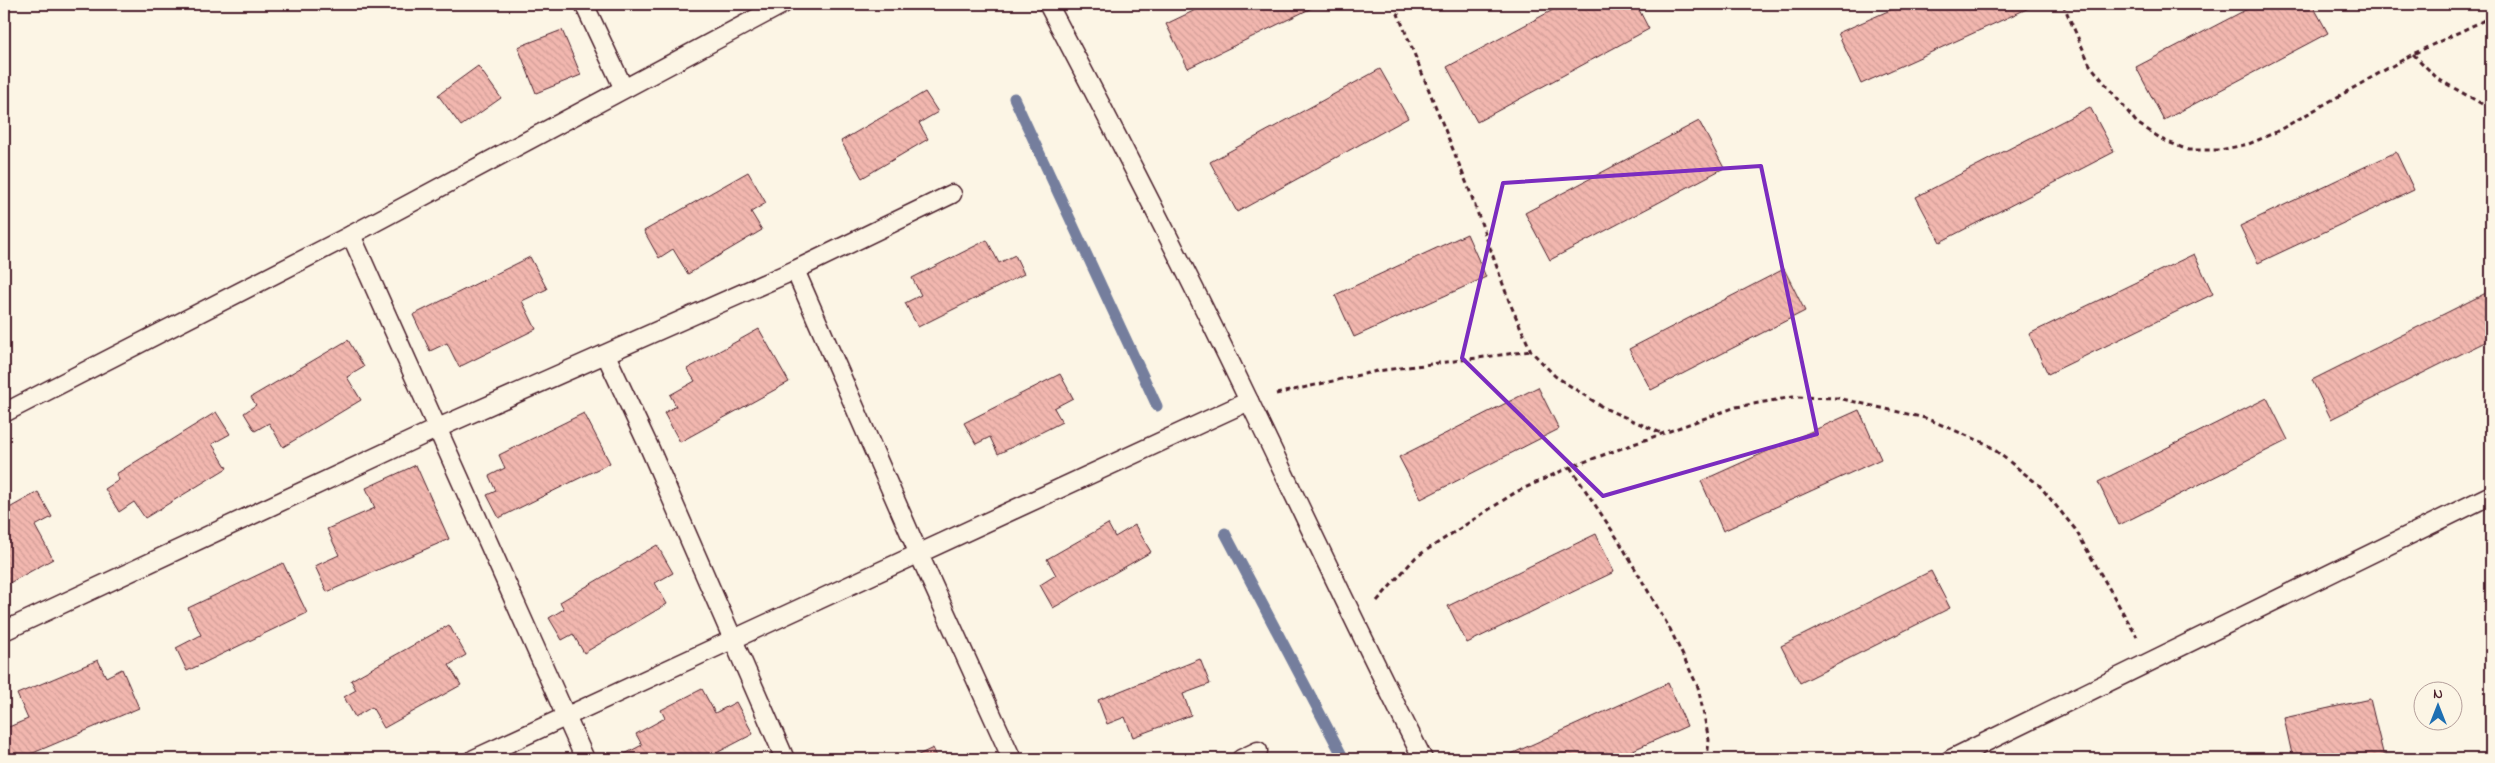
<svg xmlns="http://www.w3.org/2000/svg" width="2495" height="763" viewBox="0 0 2495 763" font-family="'Indie Flower',sans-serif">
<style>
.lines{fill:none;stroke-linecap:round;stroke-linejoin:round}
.stream{stroke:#747e9d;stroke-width:11}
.building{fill:url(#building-back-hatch);stroke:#4a1f2b}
.service-casing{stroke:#4a1f2b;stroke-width:21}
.path{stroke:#4a1f2b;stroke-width:3;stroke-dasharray:5 4;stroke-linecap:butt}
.service{stroke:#fcf5e5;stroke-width:18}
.marked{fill:none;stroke:#7b2cbf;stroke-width:4;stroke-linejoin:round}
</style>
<defs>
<pattern id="building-back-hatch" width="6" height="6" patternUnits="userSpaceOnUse" patternTransform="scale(1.25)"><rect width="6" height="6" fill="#f2b7af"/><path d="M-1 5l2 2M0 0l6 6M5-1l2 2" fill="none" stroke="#d19d97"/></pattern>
</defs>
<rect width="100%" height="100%" fill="#fcf5e5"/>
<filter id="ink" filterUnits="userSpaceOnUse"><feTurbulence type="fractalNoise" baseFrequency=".02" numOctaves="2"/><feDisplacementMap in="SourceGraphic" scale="10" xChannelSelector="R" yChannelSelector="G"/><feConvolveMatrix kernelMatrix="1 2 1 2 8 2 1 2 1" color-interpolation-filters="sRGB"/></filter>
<g filter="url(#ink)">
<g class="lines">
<g class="stream">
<path d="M1014 98 1157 406"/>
<path d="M1225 533 1344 759"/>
</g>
</g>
<g class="building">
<path d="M1208 4H1320L1188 68 1166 24Z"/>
<path d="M1564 4H1636L1649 29 1477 122 1447 67Z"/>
<path d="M1904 4H2030L2031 7 1861 84 1838 33Z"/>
<path d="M2257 4H2312L2328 33 2164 120 2136 67Z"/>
<path d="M562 30 581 75 536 93 518 47Z"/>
<path d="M478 66 501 98 461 126 438 95Z"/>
<path d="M1380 69 1408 118 1237 212 1210 162Z"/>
<path d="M925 92 938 112 919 123 928 139 862 178 841 141Z"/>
<path d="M2090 107 2114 152 1940 242 1916 197Z"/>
<path d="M1699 121 1724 168 1550 260 1525 213Z"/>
<path d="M2396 152 2414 190 2258 263 2240 226Z"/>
<path d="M748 172 766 203 751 212 762 230 688 274 673 249 659 258 644 231Z"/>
<path d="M1467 234 1486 277 1354 337 1335 295Z"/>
<path d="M987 240 999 263 1015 255 1024 274 918 327 905 303 921 295 912 278Z"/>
<path d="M2194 254 2213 294 2048 374 2029 334Z"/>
<path d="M530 257 547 289 522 301 536 329 459 367 447 343 430 351 413 315Z"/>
<path d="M1784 269 1805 311 1651 390 1629 349Z"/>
<path d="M2488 292 2491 297V339L2331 419 2312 380Z"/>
<path d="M759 329 789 382 680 442 664 413 676 406 670 395 695 381 687 369Z"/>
<path d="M348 340 364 367 347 377 361 400 283 447 269 423 255 431 244 413 256 405 251 397Z"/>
<path d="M1060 374 1073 398 1054 408 1062 422 998 454 990 437 976 444 964 423Z"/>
<path d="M1538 387 1559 429 1421 499 1399 457Z"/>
<path d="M2267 398 2288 440 2119 525 2098 482Z"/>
<path d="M1859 410 1881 459 1723 531 1701 481Z"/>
<path d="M216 412 230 434 212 444 227 468 145 518 134 502 119 512 105 489 119 480 116 474Z"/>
<path d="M584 413 610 463 499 518 487 495 496 491 489 476 505 468 499 455Z"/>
<path d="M416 465 449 539 327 592 315 566 339 555 327 529 375 508 366 488Z"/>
<path d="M38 492 52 517 35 526 53 559 4 586V511Z"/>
<path d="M1108 524 1115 537 1135 525 1151 552 1053 608 1040 585 1056 575 1047 559Z"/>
<path d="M1596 534 1614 572 1467 643 1448 606Z"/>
<path d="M657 545 673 573 655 583 667 604 584 653 573 634 562 640 549 618 564 609 560 602Z"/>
<path d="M283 563 307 613 187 671 176 648 201 635 188 608Z"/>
<path d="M1931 571 1950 608 1800 683 1781 646Z"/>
<path d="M449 625 466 655 449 665 461 685 384 728 372 707 355 717 344 697 356 690 351 680Z"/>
<path d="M1200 659 1210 684 1183 694 1191 715 1133 737 1125 717 1107 724 1098 700Z"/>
<path d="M98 660 106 677 122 669 139 708 19 759H12L4 739V729L28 719 17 694Z"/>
<path d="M1668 683 1687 726 1613 759H1500Z"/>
<path d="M702 689 715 713 736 702 753 734 705 759H623L621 756 642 745 636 734 665 718 661 710Z"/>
<path d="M2370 699 2384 757 2375 759H2293L2284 718Z"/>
<path d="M933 748 938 759H910Z"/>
</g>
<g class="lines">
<g class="service-casing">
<g id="service">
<path d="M584 4 623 87"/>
<path d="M1048 4C1117 135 1185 267 1249 401 1307 521 1363 641 1423 759"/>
<path d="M351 235 585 759"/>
<path d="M795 270 918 552 1012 759"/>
<path d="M606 355 650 449 785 759"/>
<path d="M4 413 351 235 783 4"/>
<path d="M4 631 438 428 795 270 952 194"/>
<path d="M474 759 1249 401"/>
<path d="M1241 759 1258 751"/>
<path d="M1951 759 2491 495"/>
</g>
</g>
<g class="path">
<path d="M1394 4 1469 189 1509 301 1531 351 1555 376 1604 408 1661 433"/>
<path d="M2063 4 2090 65 2137 123 2163 140 2188 150H2220L2249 144 2274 133 2413 54 2491 17"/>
<path d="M2413 54 2438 79 2491 109"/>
<path d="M1276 394 1377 371 1531 351"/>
<path d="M1570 467 1619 541 1670 629 1698 687 1709 740 1707 759"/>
<path d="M1377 601 1416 557 1516 492 1570 467 1736 407 1793 397 1838 398 1925 418 1987 444 2039 485 2075 529 2137 637"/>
</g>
<use href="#service" class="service"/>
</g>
</g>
<path class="marked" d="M1761 166 1817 434 1603 496 1462 358 1503 183Z"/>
<rect width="2495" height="763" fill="none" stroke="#fcf5e5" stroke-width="20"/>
<rect x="10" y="10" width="2475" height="743" fill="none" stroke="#4a1f2b" stroke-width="2" filter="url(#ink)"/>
<g transform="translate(2438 706)"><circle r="24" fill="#fcf5e5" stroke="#b59f9b"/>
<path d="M0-4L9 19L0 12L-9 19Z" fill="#1f6fb2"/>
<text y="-8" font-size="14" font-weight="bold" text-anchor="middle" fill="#4a1f2b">N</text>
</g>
</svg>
